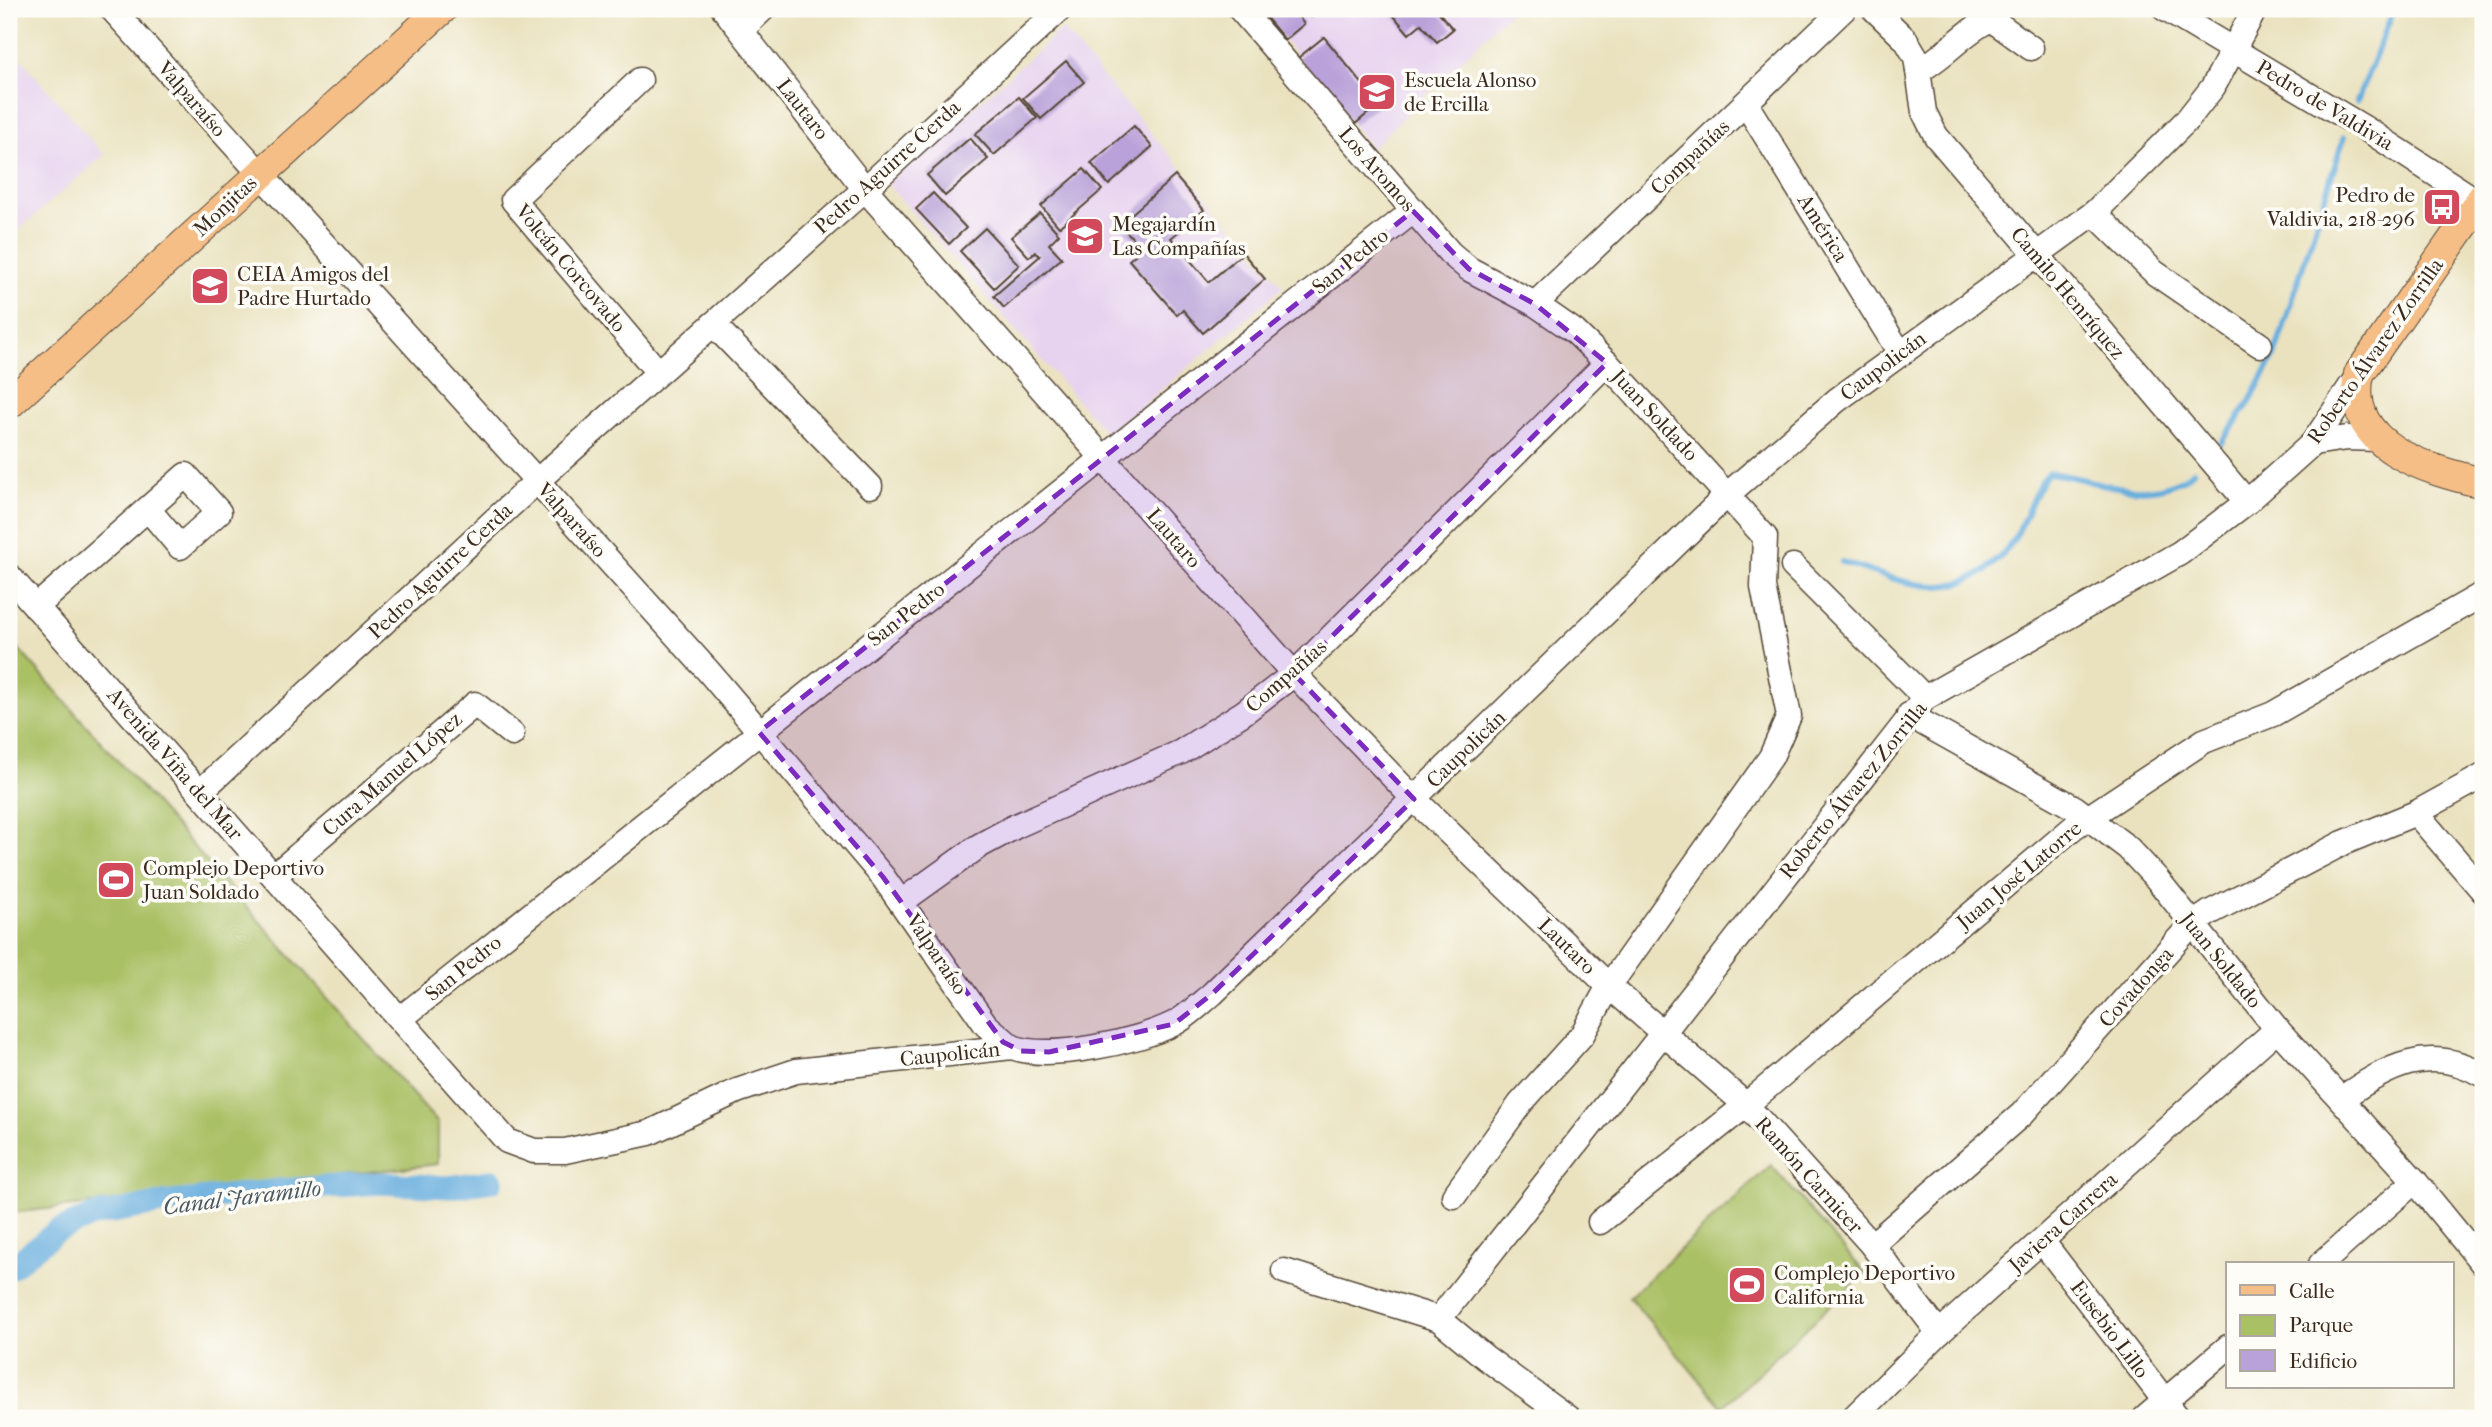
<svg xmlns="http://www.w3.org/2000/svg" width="2492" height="1427" viewBox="0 0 2492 1427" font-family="'IM FELL French Canon',serif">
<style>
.built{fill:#e7d2ef}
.green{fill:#aac065;stroke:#727542;stroke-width:2}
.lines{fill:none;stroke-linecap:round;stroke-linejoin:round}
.stream{stroke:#67aede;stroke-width:6}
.canal{stroke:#67aede;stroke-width:23}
.building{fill:#b9a1d9}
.minor-casing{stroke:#554636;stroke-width:27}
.major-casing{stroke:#554636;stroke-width:32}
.minor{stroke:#fff;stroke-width:24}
.major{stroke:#f6be87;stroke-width:30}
.marked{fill:#7b2cbf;fill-opacity:0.2;stroke:#7b2cbf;stroke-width:5;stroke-dasharray:14 9;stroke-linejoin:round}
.labels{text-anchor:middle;stroke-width:7;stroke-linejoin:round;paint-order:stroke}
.poi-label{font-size:21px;fill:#3b2a1e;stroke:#fdfcf7;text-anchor:start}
.street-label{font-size:21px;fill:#3b2a1e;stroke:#fdfcf7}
.water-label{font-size:23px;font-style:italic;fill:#4a5861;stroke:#fdfcf7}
</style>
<rect width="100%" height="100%" fill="#fdfcf7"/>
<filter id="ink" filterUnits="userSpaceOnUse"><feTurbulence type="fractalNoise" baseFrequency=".0143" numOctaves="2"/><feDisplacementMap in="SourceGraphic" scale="14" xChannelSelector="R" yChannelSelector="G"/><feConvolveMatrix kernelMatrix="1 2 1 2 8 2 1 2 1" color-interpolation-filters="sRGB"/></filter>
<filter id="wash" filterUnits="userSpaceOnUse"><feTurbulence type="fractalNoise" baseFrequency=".00686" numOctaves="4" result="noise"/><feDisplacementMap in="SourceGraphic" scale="28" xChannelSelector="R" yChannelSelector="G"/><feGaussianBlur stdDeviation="1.57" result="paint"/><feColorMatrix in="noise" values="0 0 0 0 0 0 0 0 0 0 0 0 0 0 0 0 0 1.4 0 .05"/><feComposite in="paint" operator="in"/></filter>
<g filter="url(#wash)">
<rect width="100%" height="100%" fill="#eae2bf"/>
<g class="built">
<path d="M1259 9H1513L1372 148Z"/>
<path d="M1062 29 1283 287 1108 435 887 184Z"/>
<path d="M9 45 104 155 9 238Z"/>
</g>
<g class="green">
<path d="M9 638 438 1123V1164L12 1213 9 1210Z"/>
<path d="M1771 1165 1865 1273 1722 1407 1629 1297Z"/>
</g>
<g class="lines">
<g class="stream">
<path d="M2357 101 2394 9"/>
<path d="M2221 443 2247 406 2274 357 2344 137"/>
<path d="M1842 562C1906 582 1958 610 2008 548 2026 525 2030 495 2048 473 2098 478 2150 509 2194 471"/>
</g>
<path class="canal" d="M9 1269 57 1231 95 1215 163 1203 280 1190 380 1183 449 1187 492 1181"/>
</g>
<g id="blocks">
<g class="building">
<path d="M1259 9H1321L1311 17 1304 9 1297 15 1304 24 1285 40Z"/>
<path d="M1388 9H1436L1453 29 1437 42 1421 24 1409 34Z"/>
<path d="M1324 37 1379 104 1354 125 1298 58Z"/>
<path d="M1066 61 1084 82 1041 119 1023 98Z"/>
<path d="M1019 97 1037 118 994 155 975 134Z"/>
<path d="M1134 126 1152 147 1109 185 1091 163Z"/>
<path d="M970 138 988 159 945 196 927 175Z"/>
<path d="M1084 169 1102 190 1059 227 1041 206Z"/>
<path d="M1175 176 1204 210 1171 238 1209 282 1243 253 1265 279 1203 333 1183 310 1177 315 1129 260 1142 249 1120 224Z"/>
<path d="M933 193 966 228 949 244 916 209Z"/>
<path d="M1040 213 1059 234 1049 244 1062 258 1004 308 994 296 1040 256 1035 252 1029 257 1011 237Z"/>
<path d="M985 228 1019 265 994 288 960 251Z"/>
</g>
</g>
</g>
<g filter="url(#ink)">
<use href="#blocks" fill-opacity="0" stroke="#554636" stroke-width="2"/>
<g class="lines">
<g class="minor-casing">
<g id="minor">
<path d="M112 9 709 672 883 877 986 1025 1012 1047"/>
<path d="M724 9 865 189 1294 674 1414 799 1609 986 1746 1105 1872 1245 1939 1333"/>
<path d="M1240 9 1450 253 1469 269 1535 304 1574 331 1607 363 1765 537 1763 587 1789 716 1771 757 1609 986 1582 1035 1520 1104 1454 1196"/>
<path d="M1874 9 1906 40 1916 57 1924 112 1936 136 2247 502"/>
<path d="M2165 9 2366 129 2483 205"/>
<path d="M741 30 763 9"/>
<path d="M1918 71C1945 57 1964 31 1991 19L2031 48"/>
<path d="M640 80 513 200 658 372"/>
<path d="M1746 104 1900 353"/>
<path d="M2094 213 2155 273 2260 345"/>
<path d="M1535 304 1844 9"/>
<path d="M713 324 870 486"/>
<path d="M2313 443 2347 438 2378 439"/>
<path d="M1793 566 1925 698"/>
<path d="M9 576 507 1141 534 1151H565L649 1133 737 1091 796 1071 1012 1047C1048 1061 1137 1042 1173 1024 1187 1017 1200 1004 1212 994L1728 494 1837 400 2094 213 2187 120 2213 87 2255 9"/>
<path d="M36 607 186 475 219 512 180 547 148 509"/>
<path d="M1909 715 2075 808 2128 848 2157 879 2277 1029 2415 1181 2483 1264"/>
<path d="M200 792 537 481 865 189 1060 9"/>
<path d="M2416 813 2483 891"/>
<path d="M274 876 475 704 512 734"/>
<path d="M901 902 979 846 1016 826 1181 752 1243 713 1294 674 1607 363"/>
<path d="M400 1019 1413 211"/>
<path d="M2341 1099C2386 1067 2430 1043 2483 1075"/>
<path d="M1600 1222 1746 1105 2074 827 2204 741 2273 714 2483 594"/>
<path d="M2042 1241 2178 1418"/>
<path d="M1872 1245 2022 1114 2191 925 2209 913 2343 843 2416 813 2483 776"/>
<path d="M2321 1264 2415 1181"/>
<path d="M1284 1271 1439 1319 1486 1358 1568 1418"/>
<path d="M1439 1319 1925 698 2180 553 2247 502 2313 443 2359 374"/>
<path d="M1853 1418 1939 1333 2277 1029"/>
<path d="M2145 1418 2228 1347"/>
</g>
</g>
<g class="major-casing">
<g id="major">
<path d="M2483 197 2359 374C2344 447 2428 470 2483 483"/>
<path d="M9 404 442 9"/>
</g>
</g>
<use href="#minor" class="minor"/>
<use href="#major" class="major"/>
</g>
</g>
<path class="marked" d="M1413 211 1469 269 1535 304 1607 363 1294 674 1414 799 1212 994 1174 1024 1049 1052 1021 1051 1003 1042 883 877 759 732Z"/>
<defs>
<g id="school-square" transform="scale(2.0125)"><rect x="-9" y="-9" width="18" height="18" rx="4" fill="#d1495b" stroke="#fdfcf7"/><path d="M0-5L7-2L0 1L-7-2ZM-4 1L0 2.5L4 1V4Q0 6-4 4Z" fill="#fff"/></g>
<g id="bus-square" transform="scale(2.0125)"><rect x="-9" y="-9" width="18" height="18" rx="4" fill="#d1495b" stroke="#fdfcf7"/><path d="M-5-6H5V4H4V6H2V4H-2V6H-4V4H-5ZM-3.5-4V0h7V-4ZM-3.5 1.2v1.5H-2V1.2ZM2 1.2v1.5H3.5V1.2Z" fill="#fff"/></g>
<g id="stadium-square" transform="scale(2.0125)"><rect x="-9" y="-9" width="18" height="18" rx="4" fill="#d1495b" stroke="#fdfcf7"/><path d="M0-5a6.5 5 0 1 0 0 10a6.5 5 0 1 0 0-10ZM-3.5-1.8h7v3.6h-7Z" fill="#fff"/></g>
</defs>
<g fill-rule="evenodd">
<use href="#school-square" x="1377" y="92"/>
<use href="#bus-square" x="2442" y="207"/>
<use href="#school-square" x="1085" y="236"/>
<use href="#school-square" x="210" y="286"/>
<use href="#stadium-square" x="116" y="880"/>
<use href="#stadium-square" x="1747" y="1285"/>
</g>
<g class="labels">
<g class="poi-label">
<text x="1404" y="87">Escuela Alonso<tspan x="1404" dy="24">de Ercilla</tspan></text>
<text x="2415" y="202" text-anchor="end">Pedro de<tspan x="2415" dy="24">Valdivia, 218-296</tspan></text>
<text x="1112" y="231">Megajardín<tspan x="1112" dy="24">Las Compañías</tspan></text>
<text x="237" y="281">CEIA Amigos del<tspan x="237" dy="24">Padre Hurtado</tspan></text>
<text x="143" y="875">Complejo Deportivo<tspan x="143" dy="24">Juan Soldado</tspan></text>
<text x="1774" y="1280">Complejo Deportivo<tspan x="1774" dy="24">California</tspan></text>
</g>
<g class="street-label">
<text transform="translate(192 99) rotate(49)" y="7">Valparaíso</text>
<text transform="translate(2325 105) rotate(31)" y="7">Pedro de Valdivia</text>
<text transform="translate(803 109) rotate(52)" y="7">Lautaro</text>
<text transform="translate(1690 157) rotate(-43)" y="7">Compañías</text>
<text transform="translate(887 167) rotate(-42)" y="7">Pedro Aguirre Cerda</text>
<text transform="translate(1377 169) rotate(49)" y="7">Los Aromos</text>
<text transform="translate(225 206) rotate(-43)" y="7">Monjitas</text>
<text transform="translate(1823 228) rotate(58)" y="7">América</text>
<text transform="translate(1350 261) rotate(-39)" y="7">San Pedro</text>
<text transform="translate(571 268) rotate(50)" y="7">Volcán Corcovado</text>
<text transform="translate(2068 293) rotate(50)" y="7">Camilo Henríquez</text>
<text transform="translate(2375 351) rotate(-55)" y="7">Roberto Álvarez Zorrilla</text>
<text transform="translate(1883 366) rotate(-37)" y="7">Caupolicán</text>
<text transform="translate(1655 415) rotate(47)" y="7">Juan Soldado</text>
<text transform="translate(572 520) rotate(48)" y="7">Valparaíso</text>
<text transform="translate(1174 538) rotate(49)" y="7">Lautaro</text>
<text transform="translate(440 571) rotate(-43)" y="7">Pedro Aguirre Cerda</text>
<text transform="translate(906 614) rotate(-38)" y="7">San Pedro</text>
<text transform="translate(1286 676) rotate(-41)" y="7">Compañías</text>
<text transform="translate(1466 749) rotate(-44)" y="7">Caupolicán</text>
<text transform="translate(175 764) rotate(49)" y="7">Avenida Viña del Mar</text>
<text transform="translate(392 774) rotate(-41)" y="7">Cura Manuel López</text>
<text transform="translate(1853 790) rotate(-51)" y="7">Roberto Álvarez Zorrilla</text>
<text transform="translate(2019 875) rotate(-40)" y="7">Juan José Latorre</text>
<text transform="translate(1567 946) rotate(44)" y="7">Lautaro</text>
<text transform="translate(937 954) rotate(56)" y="7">Valparaíso</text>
<text transform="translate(2221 960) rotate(51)" y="7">Juan Soldado</text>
<text transform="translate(463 968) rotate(-39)" y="7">San Pedro</text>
<text transform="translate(2136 987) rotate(-48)" y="7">Covadonga</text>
<text transform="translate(950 1054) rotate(-6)" y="7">Caupolicán</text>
<text transform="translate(1809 1175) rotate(48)" y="7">Ramón Carnicer</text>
<text transform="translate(2063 1222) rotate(-42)" y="7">Javiera Carrera</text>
<text transform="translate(2110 1329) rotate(53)" y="7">Eusebio Lillo</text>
</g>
<g class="water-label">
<text transform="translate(242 1197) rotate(-7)" y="8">Canal Jaramillo</text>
</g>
</g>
<rect width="2492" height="1427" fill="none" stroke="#fdfcf7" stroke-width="35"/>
<rect x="2226" y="1262" width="228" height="126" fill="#fdfcf7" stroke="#afa8a0" stroke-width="2"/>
<rect x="2240" y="1285" width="35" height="10" fill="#f6be87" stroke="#afa8a0" stroke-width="2"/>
<text x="2289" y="1298" font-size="21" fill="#3b2a1e">Calle</text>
<rect x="2240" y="1315" width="35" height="21" fill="#aac065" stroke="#afa8a0" stroke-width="2"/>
<text x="2289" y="1332" font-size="21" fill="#3b2a1e">Parque</text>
<rect x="2240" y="1350" width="35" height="21" fill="#b9a1d9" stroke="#afa8a0" stroke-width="2"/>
<text x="2289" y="1368" font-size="21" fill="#3b2a1e">Edificio</text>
</svg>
